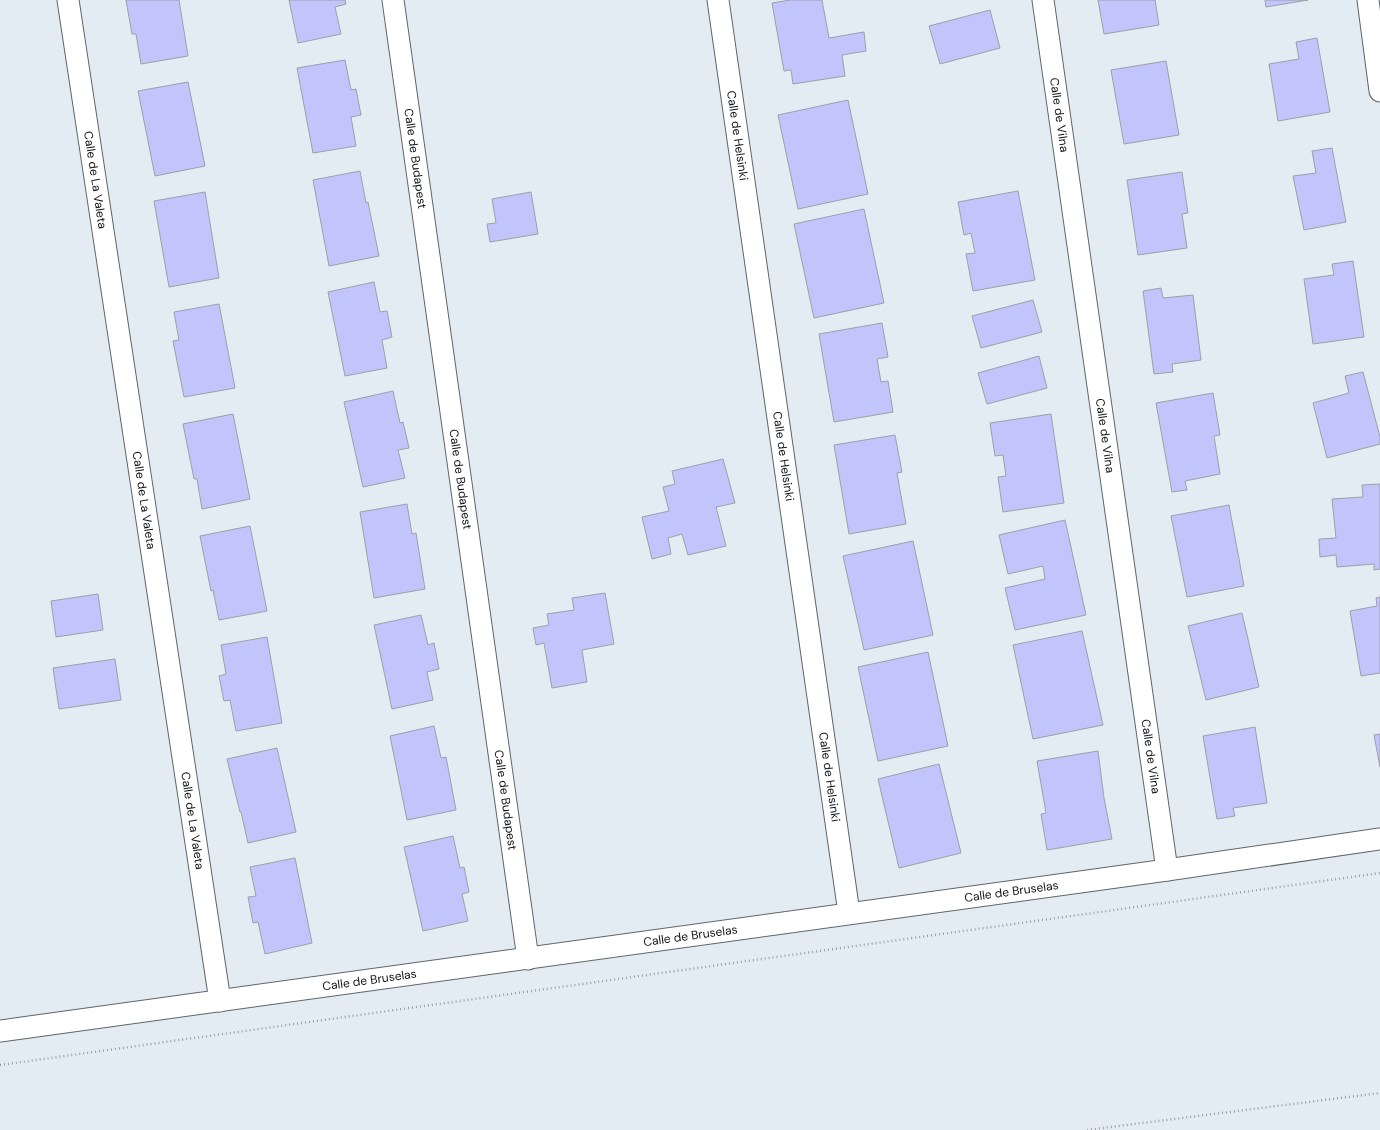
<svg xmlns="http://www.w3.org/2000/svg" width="1380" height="1130" viewBox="0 0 1380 1130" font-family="'DM Sans',sans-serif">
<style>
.building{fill:#c2c5fb;stroke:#9e9fa7}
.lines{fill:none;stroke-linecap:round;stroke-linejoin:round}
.minor-casing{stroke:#5e656b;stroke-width:23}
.path{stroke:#989fa4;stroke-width:2.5;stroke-dasharray:1 3;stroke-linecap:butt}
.minor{stroke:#fff;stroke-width:21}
.labels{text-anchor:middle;stroke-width:3.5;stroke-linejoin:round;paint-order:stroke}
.street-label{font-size:12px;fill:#0f1214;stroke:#fff}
</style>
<rect width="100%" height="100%" fill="#e4ecf3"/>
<g class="building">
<path d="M126 0H179L188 56 141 64 136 34H132Z"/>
<path d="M289 0H345L346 4 335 7 341 34 298 43Z"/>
<path d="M790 0H822L829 38 864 32 866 51 842 55 845 76 793 84 791 70 784 71 772 3Z"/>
<path d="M1098 0H1155L1159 25 1104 34Z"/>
<path d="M1265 0H1308L1266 7Z"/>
<path d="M990 10 1000 48 940 64 929 26Z"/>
<path d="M1317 38 1330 112 1278 121 1269 64 1299 59 1296 42Z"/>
<path d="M345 60 351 90 356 89 361 115 351 117 356 146 313 153 297 68Z"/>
<path d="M1166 61 1179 135 1124 144 1111 70Z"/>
<path d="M188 82 205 166 155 176 138 91Z"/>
<path d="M848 100 868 194 798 209 778 115Z"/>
<path d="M1332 148 1346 222 1304 230 1293 176 1316 173 1312 151Z"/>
<path d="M360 171 366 203 368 202 379 256 329 266 313 180Z"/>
<path d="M1182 172 1188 213 1182 214 1187 248 1138 255 1127 180Z"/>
<path d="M1018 191 1035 280 973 291 966 254 975 253 971 233 964 235 958 202Z"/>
<path d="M205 192 219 278 169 287 154 201Z"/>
<path d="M531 192 538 234 490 242 487 224 496 223 492 199Z"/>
<path d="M864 209 884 303 814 318 794 224Z"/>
<path d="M1353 261 1364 337 1313 344 1304 279 1334 275 1332 264Z"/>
<path d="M374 282 380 312 387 311 392 337 382 340 387 368 345 376 328 292Z"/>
<path d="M1161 288 1163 298 1193 295 1201 360 1172 364 1173 372 1154 374 1143 291Z"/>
<path d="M1033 300 1042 332 981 348 972 316Z"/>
<path d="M219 304 235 388 184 397 173 341 179 340 174 312Z"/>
<path d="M882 323 888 357 877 359 881 382 888 381 893 412 834 422 819 334Z"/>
<path d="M1039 356 1047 388 987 404 978 373Z"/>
<path d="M1363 372 1380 437V444L1327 458 1313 403 1349 393 1345 376Z"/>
<path d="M393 391 400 423 403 422 409 448 398 450 405 478 363 487 344 402Z"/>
<path d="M1213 393 1220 435 1214 436 1220 474 1185 481 1187 490 1172 492 1156 403Z"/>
<path d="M233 414 250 499 202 509 197 479H194L183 424Z"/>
<path d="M1051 414 1064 503 1003 512 998 477 1006 476 1003 455 995 456 990 423Z"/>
<path d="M895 435 902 472 897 473 906 524 849 534 834 445Z"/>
<path d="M723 459 735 503 716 507 726 546 688 555 682 534 668 538 671 554 652 559 642 517 669 511 663 487 675 484 672 471Z"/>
<path d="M1380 484V569L1374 570V564L1337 567 1336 555 1320 557 1319 539 1336 538 1332 499 1363 497 1362 485Z"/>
<path d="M407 504 412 534 416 533 425 589 374 598 360 512Z"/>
<path d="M1229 505 1244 586 1187 597 1171 516Z"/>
<path d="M1065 520 1086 615 1015 630 1005 588 1045 579 1043 566 1008 574 999 535Z"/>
<path d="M250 526 267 611 219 620 213 590 211 591 200 536Z"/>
<path d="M913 541 933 635 864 650 843 556Z"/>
<path d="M605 593 614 644 582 650 587 682 552 688 544 643 536 645 533 628 549 625 547 614 574 610 572 598Z"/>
<path d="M98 594 103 630 56 637 51 601Z"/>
<path d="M1380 597V673L1361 676 1350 611 1377 606 1376 598Z"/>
<path d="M1242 613 1259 687 1206 700 1188 626Z"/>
<path d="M421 615 428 645 434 643 439 669 427 672 433 700 392 709 374 625Z"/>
<path d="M1082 631 1103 725 1033 739 1013 645Z"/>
<path d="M267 637 282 723 236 731 230 700 224 701 219 676 226 674 221 645Z"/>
<path d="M928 652 948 746 878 761 858 667Z"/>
<path d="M115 659 121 700 59 709 53 668Z"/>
<path d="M434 726 441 758 446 757 456 810 407 820 390 736Z"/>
<path d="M1255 727 1267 803 1233 808 1235 816 1217 819 1203 736Z"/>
<path d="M1380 734V767L1374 735Z"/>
<path d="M277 748 296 832 248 843 241 812H240L227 759Z"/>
<path d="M1098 751 1104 798 1112 839 1047 850 1041 814 1046 813 1037 761Z"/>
<path d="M939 764 961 853 899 868 878 779Z"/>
<path d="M453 836 460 868 464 867 469 892 462 894 468 921 423 931 404 847Z"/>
<path d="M295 858 312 943 265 954 258 922 253 923 248 897 256 896 250 867Z"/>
</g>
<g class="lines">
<g class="minor-casing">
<g id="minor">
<path id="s1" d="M68 0 220 1001"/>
<path id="s2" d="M393 0 528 959"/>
<path id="s3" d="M718 0 849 913"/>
<path id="s4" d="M1043 0 1167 870"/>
<path d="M1368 0 1380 91"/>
<path id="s5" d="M0 1031 1167 870 1380 839"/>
</g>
</g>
<g class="path">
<path d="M0 1065 1380 873"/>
<path d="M1087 1130 1380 1093"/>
</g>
<use href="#minor" class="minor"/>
</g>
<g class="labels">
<g class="street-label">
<text dy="4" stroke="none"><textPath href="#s4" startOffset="116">Calle de Vilna</textPath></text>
<text dy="4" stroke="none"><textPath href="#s3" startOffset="137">Calle de Helsinki</textPath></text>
<text dy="4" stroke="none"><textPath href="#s2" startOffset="160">Calle de Budapest</textPath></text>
<text dy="4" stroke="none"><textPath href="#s1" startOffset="182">Calle de La Valeta</textPath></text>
<text dy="4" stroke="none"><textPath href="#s4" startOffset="440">Calle de Vilna</textPath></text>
<text dy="4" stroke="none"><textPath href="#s3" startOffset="461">Calle de Helsinki</textPath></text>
<text dy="4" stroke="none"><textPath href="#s2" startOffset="484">Calle de Budapest</textPath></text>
<text dy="4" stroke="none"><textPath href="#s1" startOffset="506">Calle de La Valeta</textPath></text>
<text dy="4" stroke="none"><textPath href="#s4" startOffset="764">Calle de Vilna</textPath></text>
<text dy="4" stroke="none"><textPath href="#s3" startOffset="785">Calle de Helsinki</textPath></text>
<text dy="4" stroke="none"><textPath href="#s2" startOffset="808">Calle de Budapest</textPath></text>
<text dy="4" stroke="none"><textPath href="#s1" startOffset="830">Calle de La Valeta</textPath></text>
<text dy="4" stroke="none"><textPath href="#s5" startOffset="1021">Calle de Bruselas</textPath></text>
<text dy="4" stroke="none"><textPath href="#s5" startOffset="697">Calle de Bruselas</textPath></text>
<text dy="4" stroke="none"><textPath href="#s5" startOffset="373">Calle de Bruselas</textPath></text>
</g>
</g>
</svg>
